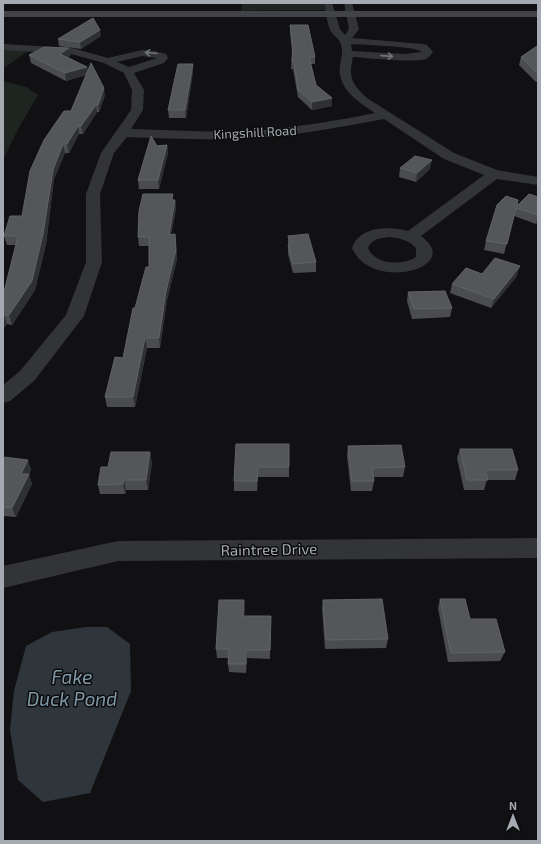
<svg xmlns="http://www.w3.org/2000/svg" width="541" height="844" viewBox="0 0 541 844" font-family="'Exo 2',sans-serif">
<style>
.green{fill:#1e241f}
.water{fill:#2e363b}
.lines{fill:none;stroke-linecap:round;stroke-linejoin:round}
.street{fill:#333437;fill-rule:evenodd}
.secondary{fill:#414347;fill-rule:evenodd}
.wall{fill:#4a4c4e}
.shaded-wall{fill:#2f3032}
.building{fill:#545659;stroke:#606367}
.oneway{stroke:#72747a}
.labels{text-anchor:middle;stroke-width:3;stroke-linejoin:round;paint-order:stroke}
.far-street-label{font-size:13px;fill:#a5a9b1;stroke:#0c0c0d}
.street-label{font-size:15px;fill:#a5a9b1;stroke:#0c0c0d}
.near-water-label{font-size:19px;font-style:italic;fill:#7f99a9;stroke:#0c0c0d}
</style>
<rect width="100%" height="100%" fill="#111113"/>
<g class="green">
<path d="M242 3H324L325 10 241 11Z"/>
<path d="M3 50H30L4 68 3 71Z"/>
<path d="M3 81 26 87 38 95 18 129 3 160Z"/>
</g>
<path class="water" d="M86 627H107L130 644 131 691 90 793 43 802 18 780 10 730 14 691 26 646 52 632Z"/>
<g class="lines">
<g class="street">
<path d="M324 3H332L340 29 345 35 349 29 344 3H352L359 29 352 38 423 44 427 45 433 52C431 55 429 57 426 59 414 63 368 58 353 57 348 78 352 84 367 98L454 153 497 170 538 177V185L497 179 421 236C465 268 371 293 352 248 360 226 388 226 408 231L484 175 444 159 384 119C340 127 296 136 251 138 210 141 168 138 127 137L114 153 100 194 102 262 84 316 34 381 10 401 3 403V385L20 371 66 315 86 262V194L101 153 131 110 132 90 124 73 104 63 71 54 3 50V44L72 48 108 58 142 50 155 51 166 54 168 58 164 63 134 73 144 90 143 110 131 129C171 130 211 133 251 131 293 128 334 121 375 113 359 102 337 89 340 66 341 58 344 51 340 42 338 38 333 35 330 30 327 22 326 11 324 3ZM351 44C363 45 416 46 422 52L404 54 352 51ZM142 56 157 58 129 67 117 62ZM389 237C400 238 408 240 416 248V257C402 266 375 265 368 248 371 239 381 238 389 237Z"/>
<path d="M538 538V558L118 561 3 588V566L118 541Z"/>
</g>
<rect class="secondary" x="3" y="11" width="535" height="6"/>
</g>
<g class="wall">
<path d="M290 25 315 57V64H311L316 85 332 98V106L312 110 298 97 293 69H291L292 53 290 32Z"/>
<path d="M101 36 81 49 59 46 58 39Z"/>
<path d="M538 47V81L536 82 519 65 521 57Z"/>
<path d="M29 55H71L68 57 87 67 88 70 105 95 99 112H97L83 134H79L69 153H65L54 179 46 244 35 290 12 325 7 324 3 329V292H4L16 245H7L4 236 22 216 71 111 86 75 66 81 31 63Z"/>
<path d="M193 72 186 118H169L168 110Z"/>
<path d="M167 145 168 153 159 189H139L138 180 157 146Z"/>
<path d="M400 168 430 169 416 182 399 177Z"/>
<path d="M538 197V222L536 224 514 216 504 254 484 250 486 241 517 206Z"/>
<path d="M174 200H175L176 209 171 234H175L177 259 167 300 160 348H147L135 407H107L105 397 123 358 135 308 149 267V246H139L138 237Z"/>
<path d="M288 236 316 262V272L293 273 288 254Z"/>
<path d="M482 274 517 276 491 308 450 293 452 284Z"/>
<path d="M408 292 452 308 450 317 412 319 407 301Z"/>
<path d="M289 444V477H258L257 491H234V481Z"/>
<path d="M348 446 405 467 403 477H373L374 481 372 491H351L347 456Z"/>
<path d="M460 449 518 470 515 480H487L484 490H464L457 458Z"/>
<path d="M3 457 31 469 29 475 32 484 16 517 3 516Z"/>
<path d="M152 462 148 490H126L125 494H100L98 485 108 467Z"/>
<path d="M440 599 470 619 505 652 500 661 448 662 438 608Z"/>
<path d="M244 600V616H271L270 659 247 658 246 673 229 672 228 664V658H217L216 649Z"/>
<path d="M323 600 388 639 386 648 325 649 322 609Z"/>
</g>
<g class="shaded-wall">
<path d="M100 30 101 36 81 49 80 42Z"/>
<path d="M69 48 71 55 62 61 60 54Z"/>
<path d="M193 64V72L186 118 185 110Z"/>
<path d="M87 67 88 74 66 81 65 73Z"/>
<path d="M104 88 105 95 99 112 98 105Z"/>
<path d="M332 98V106L312 110V102Z"/>
<path d="M96 105 97 112 83 134 81 126Z"/>
<path d="M78 126 79 134 69 153 67 144Z"/>
<path d="M63 144 65 153 54 179 46 244 35 290 12 325 9 315 53 170Z"/>
<path d="M167 145 168 153 159 189 158 180Z"/>
<path d="M432 160 430 169 416 182 417 173Z"/>
<path d="M175 200 176 209 170 244 169 235Z"/>
<path d="M538 216V222L536 224Z"/>
<path d="M175 234 177 259 167 300 160 348 159 338Z"/>
<path d="M520 266 517 276 491 308 494 299Z"/>
<path d="M4 315 7 324 3 329V316Z"/>
<path d="M145 338 147 348 135 407 133 397Z"/>
<path d="M150 452 152 462 148 490 146 480Z"/>
<path d="M28 460 31 469 29 475 32 484 16 517 12 508 21 474Z"/>
<path d="M124 480 126 490 125 494 123 484Z"/>
<path d="M244 600 245 609 244 625 243 616Z"/>
<path d="M246 650 247 658 246 673Z"/>
</g>
<g class="building">
<path d="M93 18 100 30 80 42 58 39Z"/>
<path d="M290 25H308L315 57H309L316 85 332 98 312 102 298 90 294 62H292L293 47Z"/>
<path d="M537 46 538 47V74L521 57Z"/>
<path d="M44 47 69 48 60 54 87 67 65 73 29 55Z"/>
<path d="M91 63 104 88 98 105H96L81 126H78L67 144H63L53 170 43 234 32 281 9 315H4L3 316V292H4L18 236H4L10 216H22L30 171 44 140 64 111H71Z"/>
<path d="M178 64H193L185 110H168Z"/>
<path d="M151 136 157 146 167 145 158 180H138Z"/>
<path d="M415 156 432 160 417 173 400 168Z"/>
<path d="M143 194H173L172 200H175L169 235 175 234 176 250 166 291 159 338H145L133 397H105L115 357 123 358 133 308H135L146 267H149V237H138L139 211Z"/>
<path d="M529 194 538 197V215L516 208 507 244 486 241 497 205 506 196 518 200 517 206Z"/>
<path d="M308 234 316 262 293 264 288 245H290L288 236Z"/>
<path d="M495 258 520 266 494 299 452 284 466 268 482 274Z"/>
<path d="M445 291 452 308 414 309 408 292Z"/>
<path d="M236 444H289V467H258L257 481H234Z"/>
<path d="M401 445 405 467 372 468 374 481H352L348 446Z"/>
<path d="M460 449H512L518 470H485L488 480H467Z"/>
<path d="M111 452H150L146 480H124L123 484 98 485 101 467H108Z"/>
<path d="M3 457 28 460 21 474H29L12 508 3 507Z"/>
<path d="M382 599 388 639 326 640 323 600Z"/>
<path d="M440 599H465L470 619H496L505 652 451 653Z"/>
<path d="M219 600H244L243 616H271L270 650H246V664H228L229 649H216Z"/>
</g>
<defs><path id="oneway-shaft" d="M-6 0H5M1.5-3L5.5 0L1.5 3" fill="none" stroke-width="1.6" stroke-linecap="round" stroke-linejoin="round"/></defs>
<g class="oneway">
<use href="#oneway-shaft" transform="translate(151 53) rotate(-175)"/>
<use href="#oneway-shaft" transform="translate(387 56) rotate(4)"/>
</g>
<g class="labels">
<g class="far-street-label">
<text transform="translate(255 132) rotate(-3)" y="5">Kingshill Road</text>
</g>
<g class="street-label">
<text transform="translate(269 550) rotate(-1)" y="5">Raintree Drive</text>
</g>
<g class="near-water-label">
<text x="72" y="684">Fake<tspan x="72" dy="22">Duck Pond</tspan></text>
</g>
</g>
<rect width="541" height="844" fill="none" stroke="#a5a9b1" stroke-width="8"/>
<g transform="translate(513 816)" stroke="#0c0c0d" stroke-width="3" paint-order="stroke">
<path d="M0-3L7 15L0 10L-7 15Z" fill="#a5a9b1"/>
<text y="-6" font-size="11" font-weight="bold" text-anchor="middle" fill="#a5a9b1">N</text>
</g>
</svg>
